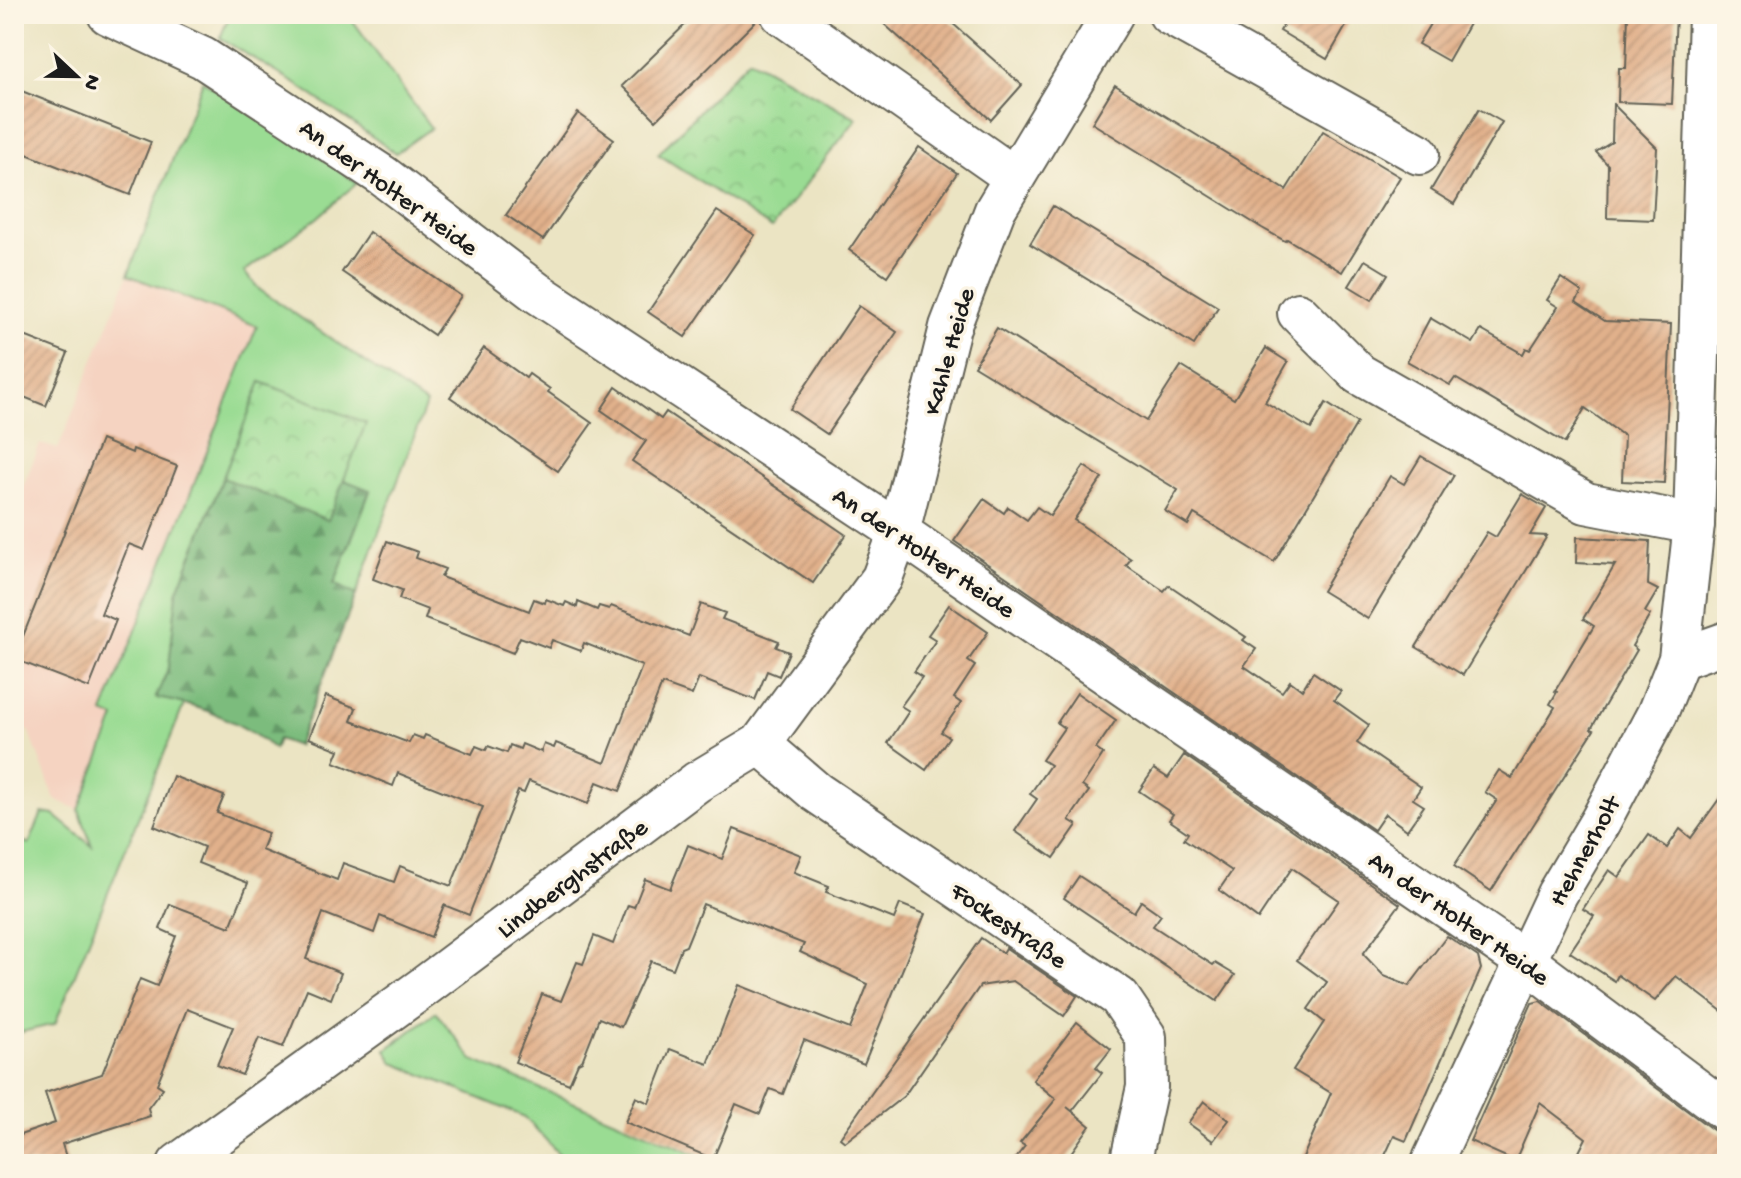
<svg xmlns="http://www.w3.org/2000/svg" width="1741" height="1178" viewBox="0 0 1741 1178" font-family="'Gochi Hand',sans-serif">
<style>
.built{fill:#f5d3c1}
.grass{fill:#9adc93;stroke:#5b7c58;stroke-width:2}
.forest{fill:url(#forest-firs);stroke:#4c6c4c;stroke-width:2}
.park{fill:url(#park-crowns);stroke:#5b7c58;stroke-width:2}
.building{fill:url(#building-hatch)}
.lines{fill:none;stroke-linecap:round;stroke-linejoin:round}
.minor-casing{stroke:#646256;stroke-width:44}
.minor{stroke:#fff;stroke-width:40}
.labels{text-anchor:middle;stroke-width:7;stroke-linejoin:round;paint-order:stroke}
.street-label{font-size:26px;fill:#1c1c1c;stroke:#fcf5e5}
</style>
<defs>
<pattern id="forest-firs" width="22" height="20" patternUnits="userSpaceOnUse" patternTransform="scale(2)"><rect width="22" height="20" fill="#7bbc7d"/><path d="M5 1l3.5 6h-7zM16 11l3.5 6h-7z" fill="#649866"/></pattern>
<pattern id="park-crowns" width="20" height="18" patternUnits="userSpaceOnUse" patternTransform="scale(2)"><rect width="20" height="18" fill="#9adc93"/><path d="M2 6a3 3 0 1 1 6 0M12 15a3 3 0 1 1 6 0" fill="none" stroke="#84bc7e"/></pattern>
<pattern id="building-hatch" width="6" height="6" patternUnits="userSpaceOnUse" patternTransform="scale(2)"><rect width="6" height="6" fill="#e1b08b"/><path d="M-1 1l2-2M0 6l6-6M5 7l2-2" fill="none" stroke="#c09777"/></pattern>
</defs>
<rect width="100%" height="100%" fill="#fcf5e5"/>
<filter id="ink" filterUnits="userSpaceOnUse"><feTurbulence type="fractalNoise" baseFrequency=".0125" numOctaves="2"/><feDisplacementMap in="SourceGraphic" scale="16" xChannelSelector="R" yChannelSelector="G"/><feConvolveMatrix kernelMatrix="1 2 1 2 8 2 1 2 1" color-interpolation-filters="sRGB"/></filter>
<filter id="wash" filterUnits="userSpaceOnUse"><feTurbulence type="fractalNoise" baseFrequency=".006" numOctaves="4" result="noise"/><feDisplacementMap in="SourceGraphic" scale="32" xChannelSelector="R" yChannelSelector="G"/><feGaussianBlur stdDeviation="1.8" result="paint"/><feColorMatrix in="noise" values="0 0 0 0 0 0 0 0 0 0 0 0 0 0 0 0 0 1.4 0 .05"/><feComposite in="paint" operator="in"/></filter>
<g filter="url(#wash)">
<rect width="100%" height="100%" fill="#ebe4c3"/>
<path class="built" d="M128 275 257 326 103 712 115 717 79 810 55 799 29 731 14 725V509L40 444 58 449Z"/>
<g class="grass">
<path d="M230 14H348L431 128 396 153 299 86 220 38Z"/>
<path d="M203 81 282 130 357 183 317 218 244 272 260 290 426 404 356 595 334 585 370 491 344 480 261 382 177 593 169 667 156 697 185 702 55 1024 14 1034V837L29 844 42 813 54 815 92 846 79 810 115 718 103 713 257 326 128 275Z"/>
<path d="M436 1012 473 1060 710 1160 709 1164H568L525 1117 394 1063 386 1050Z"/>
</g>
<path class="forest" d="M223 478 328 520 344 480 370 490 334 584 356 595 297 746 278 739 274 749C241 721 199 705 156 698L169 667 177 593Z"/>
<g class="park">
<path d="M749 59 857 118 772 228 658 154Z"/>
<path d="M261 382 366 423 328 520 223 478Z"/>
</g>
<g id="blocks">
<g class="building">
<path d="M696 14H758L759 18 656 120 622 86Z"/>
<path d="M873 14H942L1022 85 991 120Z"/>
<path d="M1290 14H1353L1327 59 1280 31Z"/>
<path d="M1436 14H1457L1470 22 1448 61 1418 44Z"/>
<path d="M1628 14H1676L1672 104 1618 102 1619 68H1626Z"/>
<path d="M1115 85 1286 190 1323 131 1400 177 1342 272 1287 239 1285 241 1262 228 1092 123Z"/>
<path d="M14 88 151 142 130 195 14 149Z"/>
<path d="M1613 104 1657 148 1653 220 1607 218 1608 165 1596 152 1612 142Z"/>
<path d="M1479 109 1502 122 1454 204 1431 190Z"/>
<path d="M578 113 614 139 543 240 506 215Z"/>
<path d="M919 147 957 173 887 276 849 250Z"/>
<path d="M1053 206 1218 307 1194 345 1030 244Z"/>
<path d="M717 211 755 235 685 337 648 312Z"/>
<path d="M369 232 461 296 434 335 342 272Z"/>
<path d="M1365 260 1388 274 1372 300 1349 286Z"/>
<path d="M1561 278 1582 292 1576 302 1605 321 1671 324 1664 483 1622 481 1624 436 1585 408 1565 443 1455 378 1450 385 1407 361 1430 318 1473 343 1481 330 1523 354 1526 348 1530 350 1558 307 1547 300Z"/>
<path d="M859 306 897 332 827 434 790 409Z"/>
<path d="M997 328 1146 421 1181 366 1234 399 1266 348 1288 362 1265 402 1311 429 1326 403 1357 423 1274 562 1194 514 1188 525 1165 511 1178 490 974 366Z"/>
<path d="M14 332 68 353 46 406 14 393Z"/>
<path d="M484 348 526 378 529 374 550 389 548 392 592 423 558 471 450 397Z"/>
<path d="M616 387 661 419 666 412 846 535 813 583 632 461 646 441 601 410Z"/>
<path d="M101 440 132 453 133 449 177 466 144 550 129 544 101 614 116 620 89 688 14 659Z"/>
<path d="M1421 456 1454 475 1368 619 1322 591 1390 476 1404 484Z"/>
<path d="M1084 466 1102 478 1074 520 1131 559 1126 565 1164 591 1169 585 1246 637 1243 640 1256 649 1244 666 1282 692 1290 681 1302 690 1313 672 1341 691 1334 700 1369 725 1357 743 1421 787 1413 799 1424 806 1407 830 1385 814 1374 830 954 541 984 499 1004 513 1008 507 1027 520 1037 507 1050 516Z"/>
<path d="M1522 494 1546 508 1530 535 1547 536 1463 675 1416 647 1487 532 1496 537Z"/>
<path d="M1577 537 1650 541 1648 585 1658 590 1645 612 1650 615 1632 646 1637 650 1591 729 1594 730 1491 891 1454 866 1497 800 1485 792 1499 770 1512 778 1555 707 1550 704 1557 692 1555 691 1594 626 1583 619 1615 565 1576 563Z"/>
<path d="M387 541 418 552 416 558 445 569 441 577 529 611 534 599 545 603 546 599 564 606 566 602 577 607 578 602 597 610 599 606 609 609 611 606 689 636 701 604 725 613 722 619 779 641 776 647 789 652 779 676 767 671 755 700 699 678 692 695 662 684 620 791 597 782 588 804 529 781 524 793 518 791 469 915 444 905 431 937 380 916 374 933 323 913 306 959 341 973 331 999 307 989 283 1047 259 1038 242 1075 217 1065 233 1027 187 1009 157 1084 163 1088 148 1108 150 1116 62 1144 68 1164H14V1137L55 1123 45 1093 102 1074 140 979 157 986 176 936 160 929 170 904 230 927 248 883 198 863 204 847 154 826 173 776 224 796 217 813 268 833 261 850 286 860 337 880 343 863 394 882 400 866 451 886 483 807 398 773 393 786 334 762 339 750 309 738 326 696 356 708 351 721 409 743 413 735 423 739 425 735 472 754 476 746 486 750 488 746 507 753 510 745 520 749 522 744 541 752 544 744 554 748 556 743 605 763 642 666 584 643 581 651 552 640 549 648 520 637 513 653 425 619 428 610 399 599 402 590 373 579Z"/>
<path d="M949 605 988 632 968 661 975 666 954 698 961 703 941 732 949 737 926 770 888 743 909 711 901 706 922 677 914 672 936 640 928 635Z"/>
<path d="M1077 693 1116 720 1096 749 1103 754 1082 786 1089 791 1069 820 1077 825 1054 858 1015 831 1037 799 1030 794 1050 765 1042 760 1064 728 1057 723Z"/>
<path d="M1184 755 1400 904 1363 954 1384 976 1409 986 1447 936 1478 957 1481 969 1406 1141 1394 1136 1381 1164H1300L1331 1093 1293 1070 1324 1022 1308 1009 1327 982 1297 960 1339 900 1292 868 1258 919 1219 890 1232 871 1184 839 1188 833 1169 820 1173 814 1139 791 1154 769 1168 778Z"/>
<path d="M1727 788V1015L1676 976 1655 1001 1618 975 1615 981 1570 952 1594 916 1583 909 1609 870 1619 877 1649 835 1667 848 1680 829 1691 838Z"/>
<path d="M734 829 801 855 794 872 829 886 826 892 894 919 900 904 925 914 864 1064 804 1040 783 1094 770 1089 760 1114 736 1104 713 1159 625 1122 636 1097 649 1103 670 1049 708 1064 739 985 850 1029 868 984 800 952 804 944 703 904 686 946 681 948 673 969 651 961 621 1027 599 1018 582 1061 578 1063 569 1084 515 1062 542 994 561 1001 577 962 583 964 594 936 613 944 628 905 634 907 645 879 670 889 688 845 722 859Z"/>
<path d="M1079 876 1134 912 1141 901 1161 915 1153 926 1213 965 1215 963 1235 975 1217 1001 1064 898Z"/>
<path d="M981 938 1003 953 1006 948 1077 996 1064 1016 1013 981 980 986 904 1096 845 1142 840 1138Z"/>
<path d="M1540 1001 1713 1130 1727 1137V1152L1719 1164H1573L1586 1138 1540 1103 1515 1161 1470 1141 1532 1003Z"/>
<path d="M1077 1022 1111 1049 1096 1068 1102 1073 1072 1111 1067 1107 1090 1126 1063 1164H1011L1025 1146 1020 1143 1056 1099 1033 1080Z"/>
<path d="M1204 1101 1229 1120 1213 1141 1188 1123Z"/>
</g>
</g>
</g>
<g filter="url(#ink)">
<use href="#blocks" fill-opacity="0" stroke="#646256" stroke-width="2"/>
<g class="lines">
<g class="minor-casing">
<g id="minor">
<path d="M108 14 203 58 383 176 536 292 899 532 1525 961 1727 1112"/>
<path d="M781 14 1014 177"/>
<path d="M1169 14 1419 154"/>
<path d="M1298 313 1359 374 1586 503 1694 524"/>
<path d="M1679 659 1727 642"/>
<path d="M760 744 816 792 1119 997 1146 1037 1147 1087 1130 1164"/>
<path d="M178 1164 425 986 697 782 760 744 882 578 899 532 950 327 995 210 1113 14"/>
<path d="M1431 1164 1557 894 1601 820 1657 714 1679 659 1694 524 1709 14"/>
</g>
</g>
<use href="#minor" class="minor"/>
</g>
</g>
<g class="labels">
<g class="street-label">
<text transform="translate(390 186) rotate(36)" y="9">An der Holter Heide</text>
<text transform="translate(947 351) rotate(-74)" y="9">Kahle Heide</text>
<text transform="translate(925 551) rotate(34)" y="9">An der Holter Heide</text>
<text transform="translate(1583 850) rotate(-61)" y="9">Hehnerholt</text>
<text transform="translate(571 877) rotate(-37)" y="9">Lindberghstraße</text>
<text transform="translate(1460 917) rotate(35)" y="9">An der Holter Heide</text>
<text transform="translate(1010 924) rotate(34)" y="9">Fockestraße</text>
</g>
</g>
<rect width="1741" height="1178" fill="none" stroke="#fcf5e5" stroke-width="48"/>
<g transform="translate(76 76) rotate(112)" stroke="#fcf5e5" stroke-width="6" paint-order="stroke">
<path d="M0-6L14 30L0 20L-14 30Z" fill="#1c1c1c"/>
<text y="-12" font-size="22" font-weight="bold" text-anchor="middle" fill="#1c1c1c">N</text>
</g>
</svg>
